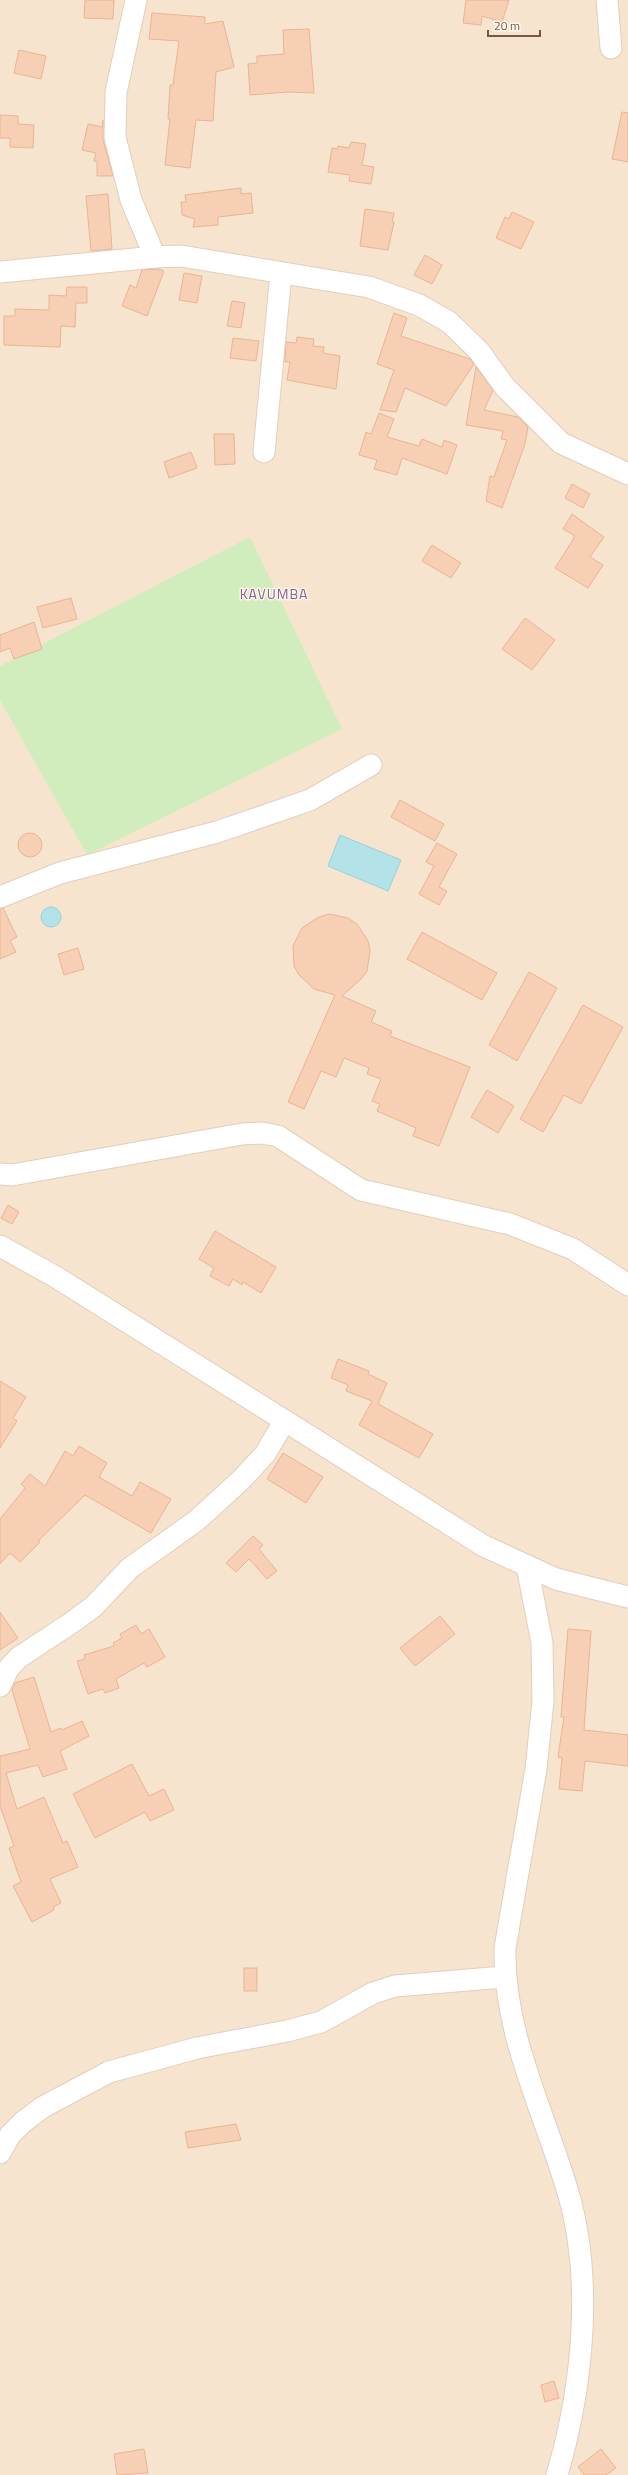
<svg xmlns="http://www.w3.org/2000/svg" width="628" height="2475" viewBox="0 0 628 2475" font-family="'Titillium Web',sans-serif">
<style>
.residential{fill:#f6e4ce}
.green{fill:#d1edbd}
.water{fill:#b3e2e9;stroke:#98d2dc}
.building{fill:#f6cfb5;stroke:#eab494}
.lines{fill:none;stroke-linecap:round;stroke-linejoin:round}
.minor-casing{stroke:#e3cebb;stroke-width:23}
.minor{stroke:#fff;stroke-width:21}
.labels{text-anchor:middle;stroke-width:3;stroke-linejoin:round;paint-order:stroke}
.quarter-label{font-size:14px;letter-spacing:1px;fill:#87609b;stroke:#fff6e8}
</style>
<rect width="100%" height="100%" fill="#fef2e0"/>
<rect class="residential" x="0" y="0" width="628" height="2475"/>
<path class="green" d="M250 537 342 729 87 855 0 700V666Z"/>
<g class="water">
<path d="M340 835 401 860 388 891 328 866Z"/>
<circle cx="51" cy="917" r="10"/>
</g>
<g class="building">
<path d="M85 0H114L113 19 84 18Z"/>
<path d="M466 0H509L502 22 482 16 481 25 463 23Z"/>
<path d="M152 13 205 17V24L223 21 234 67 216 72 213 121 196 120 190 168 165 165 170 119H168L170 85H173L179 41 149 39Z"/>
<path d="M309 29 314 93 288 92 250 95 248 64 257 63V56L284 54 283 30Z"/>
<path d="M19 50 46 56 41 79 14 73Z"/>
<path d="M622 112 628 113V162L612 159Z"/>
<path d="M0 115 18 116V124L34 125 33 148 10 147V138H0Z"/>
<path d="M103 120V140L113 176H97V162L94 161 96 153 82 150 88 124 102 127Z"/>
<path d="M351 142 366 144 362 165 374 167 371 184 349 181 350 175 328 172 332 148 337 149 338 146 349 148Z"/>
<path d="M241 188V194L251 193 253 213 218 217V225L193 227 195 219 182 215 181 202H186L185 195Z"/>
<path d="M108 194 112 249 91 251 86 196Z"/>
<path d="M365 209 394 213 392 222H394L388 250 360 246Z"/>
<path d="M512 212 534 222 521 249 496 238 505 217 509 219Z"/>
<path d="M425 255 442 265 432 284 414 275Z"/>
<path d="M158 269 164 271 147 316 122 306 130 285 136 288 142 270Z"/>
<path d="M184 273 202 276 197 303 179 300Z"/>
<path d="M67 287H87V303H76L75 327 61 326 60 347 4 345V316H15V309L49 310V295L66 296Z"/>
<path d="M232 301 245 303 241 328 227 326Z"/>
<path d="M394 313 407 318 401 336 470 359 474 364 446 406 405 388 396 412 380 410 394 370 377 364Z"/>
<path d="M297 337 314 339 313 346 324 347 323 353 340 356 336 389 287 380 290 362H285L286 342 296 343Z"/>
<path d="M233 338 259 341 256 361 230 358Z"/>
<path d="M476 367 493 390 484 410 518 417 528 427 525 444 502 508 486 501 490 476 494 477 507 440 501 439 503 431 466 425Z"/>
<path d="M379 413 394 419 387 437 419 446 422 439 442 447 444 440 457 445 447 474 402 458 397 475 374 469 377 460 359 455 366 432 371 434Z"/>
<path d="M214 434H234L235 464 215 465Z"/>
<path d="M191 452 197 468 169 478 164 462Z"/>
<path d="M572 484 590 494 583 508 565 498Z"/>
<path d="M572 514 604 537 590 557 603 565 588 588 555 568 574 538V535L563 529Z"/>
<path d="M432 545 461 563 451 578 422 561Z"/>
<path d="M71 598 77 619 43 628 37 607Z"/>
<path d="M525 618 555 640 532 670 502 649Z"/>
<path d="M34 622 42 649 14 659 10 648 0 652V635Z"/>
<path d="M400 800 444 824 435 841 391 817Z"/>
<circle cx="30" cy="845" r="12"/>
<path d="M437 843 457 854 439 887 447 891 439 905 419 894 434 866 426 862Z"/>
<path d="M3 908 17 937 10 941 16 952 0 959V909Z"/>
<path d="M329 914 348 918 357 924 368 941 370 951 367 971 361 979 342 996 376 1011 371 1022 392 1031 390 1036 470 1067 439 1146 413 1136 416 1128 377 1111 380 1104 372 1101 381 1079 367 1074 369 1068 344 1058 336 1077 321 1071 304 1109 288 1102 335 995 314 989 299 975 294 966 293 946 302 928 319 917Z"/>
<path d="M422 932 497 973 482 1000 407 959Z"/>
<path d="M78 948 84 969 64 975 58 954Z"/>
<path d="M529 972 557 988 517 1061 489 1045Z"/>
<path d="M583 1005 623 1027 581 1104 564 1095 543 1132 520 1119Z"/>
<path d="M487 1090 514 1106 498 1133 471 1117Z"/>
<path d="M8 1205 19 1212 12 1224 1 1218Z"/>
<path d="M215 1231 276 1267 261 1293 243 1282 242 1285 233 1279 229 1286 210 1276 214 1268 199 1259Z"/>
<path d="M338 1359 369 1371 368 1374 387 1383 378 1404 433 1434 419 1458 359 1425 372 1401 346 1391 348 1385 331 1378Z"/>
<path d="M0 1381 26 1397 13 1418 17 1421 0 1448Z"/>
<path d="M79 1446 107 1463 99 1477 132 1496 140 1482 171 1499 151 1533 85 1495 38 1541 40 1542 20 1562 10 1553 0 1564V1519L25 1488 21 1484 30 1474 45 1486 65 1451 73 1456Z"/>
<path d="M283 1453 323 1477 306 1503 267 1479Z"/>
<path d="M253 1536 263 1545 259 1549 277 1571 267 1579 249 1559 236 1572 226 1563Z"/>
<path d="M0 1612 18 1638 0 1650Z"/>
<path d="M440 1616 455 1634 415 1666 400 1648Z"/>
<path d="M136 1625 141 1634 149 1629 165 1657 147 1667 144 1663 116 1679 119 1688 105 1693 103 1689 88 1694 77 1661 85 1659 84 1655 114 1646 113 1643 122 1638 120 1634Z"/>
<path d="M568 1629 591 1631 584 1730 628 1735V1766L585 1761 582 1791 559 1789 562 1758 558 1757 564 1717H561Z"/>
<path d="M34 1677 51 1732 61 1728 62 1730 82 1721 89 1736 60 1751 67 1769 43 1777 38 1765 6 1773 17 1809 44 1797 63 1843 67 1841 78 1867 50 1879 61 1903 53 1907 54 1910 32 1922 13 1886 21 1882 9 1848 14 1846 0 1806V1756L30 1749 12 1690 15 1683Z"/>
<path d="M132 1764 149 1796 164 1789 174 1810 150 1821 145 1812 95 1838 73 1794Z"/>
<rect x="244" y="1968" width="13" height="23"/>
<path d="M236 2124 241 2140 188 2148 185 2132Z"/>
<path d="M554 2381 559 2398 545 2402 541 2385Z"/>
<path d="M144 2449 148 2473 117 2475 114 2454Z"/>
<path d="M601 2449 616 2468 606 2475H584L578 2467Z"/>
</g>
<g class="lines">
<g class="minor-casing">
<g id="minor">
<path d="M136 0 116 92 115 137 131 200 155 257 181 256 332 281 369 287 419 305 449 322 479 351 505 387 561 443 628 474"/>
<path d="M607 0 611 48"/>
<path d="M0 272 155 257"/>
<path d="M264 452 281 273"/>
<path d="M0 897 60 873 217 832 310 800 371 765"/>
<path d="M0 1174 12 1175 242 1134 262 1133 278 1136 361 1190 510 1224 573 1249 628 1285"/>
<path d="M0 1246 56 1277 484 1546 556 1579 628 1597"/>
<path d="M527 1566 542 1643 543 1701 536 1769 505 1948C503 2032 543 2109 567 2189 594 2278 583 2386 557 2475"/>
<path d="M0 1686 8 1669 18 1658 74 1621 94 1606 130 1568 196 1521 241 1480 265 1454 284 1422"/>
<path d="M0 2153 10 2135 23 2122 43 2107 109 2072 197 2048 287 2031 321 2022 373 1993 395 1986 504 1977"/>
</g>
</g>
<use href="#minor" class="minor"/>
</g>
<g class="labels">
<g class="quarter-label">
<text x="274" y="599">KAVUMBA</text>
</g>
</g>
<path d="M488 30v6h52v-6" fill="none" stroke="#775745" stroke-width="2"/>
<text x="494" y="30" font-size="12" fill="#775745" stroke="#fff6e8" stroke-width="3" paint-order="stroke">20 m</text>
</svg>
